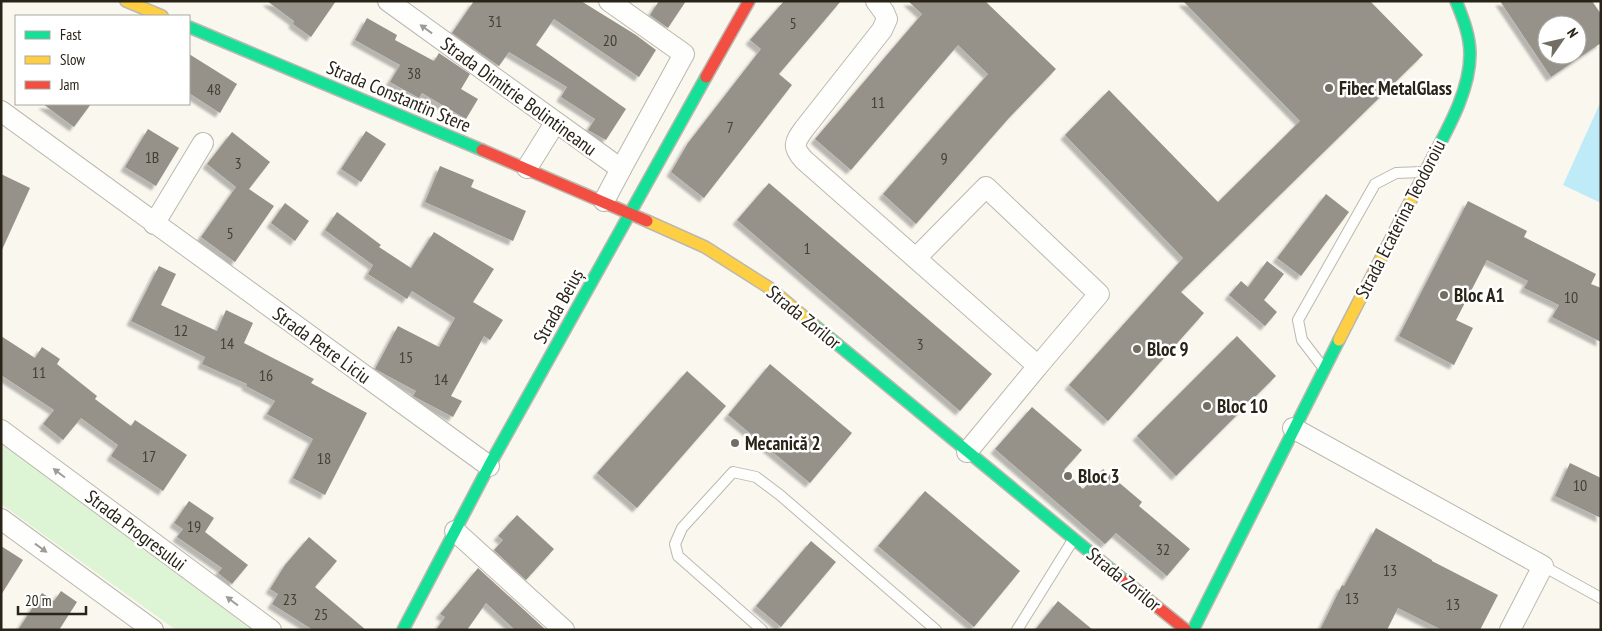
<svg xmlns="http://www.w3.org/2000/svg" width="1602" height="631" viewBox="0 0 1602 631" font-family="'PT Sans Narrow',sans-serif">
<style>
.green{fill:#ddf5d5}
.water{fill:#bfeaf8}
.building{fill:#969289;fill-rule:evenodd;filter:url(#shadow)}
.lines{fill:none;stroke-linecap:round;stroke-linejoin:round}
.lane-casing{stroke:#bcb8af;stroke-width:12}
.street-casing{stroke:#bcb8af;stroke-width:22}
.fast-casing{stroke:#bcb8af;stroke-width:14}
.slow-casing{stroke:#bcb8af;stroke-width:14}
.jam-casing{stroke:#bcb8af;stroke-width:14}
.lane{stroke:#fefefd;stroke-width:10}
.street{stroke:#fefefd;stroke-width:20}
.fast{stroke:#16e098;stroke-width:11}
.slow{stroke:#ffcf43;stroke-width:11}
.jam{stroke:#f24e42;stroke-width:11}
.oneway{fill:#9e9c96}
.poi-dot{fill:#726e63;stroke:#fff;stroke-width:2}
.labels{text-anchor:middle;stroke-width:5;stroke-linejoin:round;paint-order:stroke}
.number-label{font-size:16px;fill:#444034}
.poi-label{font-size:19px;font-weight:bold;fill:#292417;stroke:#fff;text-anchor:start}
.street-label{font-size:19px;fill:#292417;stroke:#fff}
</style>
<defs>
<filter id="shadow"><feDropShadow dx="-4.5" dy="4.5" stdDeviation="1" flood-color="#0004"/></filter>
</defs>
<rect width="100%" height="100%" fill="#faf7ef"/>
<path class="green" d="M1 440 252 630H176L1 504Z"/>
<path class="water" d="M1601 101V203L1563 185Z"/>
<g class="building">
<path d="M267 1H336L311 37 293 24 294 21Z"/>
<path d="M474 1H581L636 35 656 50 639 77 554 19 536 45 626 109 606 140 588 130 595 119 561 97 567 87 509 52 499 66 452 33Z"/>
<path d="M659 1H686L668 28 650 15Z"/>
<path d="M784 1H841L779 74 792 85 704 198 671 172 688 143 761 49 750 40Z"/>
<path d="M908 1H985L1056 69 1009 118 916 224 883 194 988 74 958 45 851 170 815 139 922 14Z"/>
<path d="M1183 1H1370L1423 55 1181 292 1204 313 1108 421 1069 385 1183 258 1065 135 1109 90 1218 202 1300 121Z"/>
<path d="M1500 1H1592L1601 14V43L1551 77ZM1547 25H1577V55H1547Z"/>
<path d="M367 18 397 35 395 40 434 61 439 53 470 74 461 89 478 99 466 119 422 93 419 98 390 82 400 65 355 40Z"/>
<path d="M189 54 237 84 220 113 189 93Z"/>
<path d="M43 104H91L74 127Z"/>
<path d="M148 129 179 148 156 186 125 167Z"/>
<path d="M366 131 386 144 361 182 341 169Z"/>
<path d="M232 132 270 162 249 189 274 206 235 262 201 237 236 187 207 164Z"/>
<path d="M440 166 474 180 471 187 526 211 513 241 425 202Z"/>
<path d="M1 174 30 188 1 252Z"/>
<path d="M769 183 992 374 960 411 737 220Z"/>
<path d="M1326 194 1349 212 1301 276 1277 258Z"/>
<path d="M1468 201 1527 231 1524 237 1596 274 1591 284 1601 288V342L1552 317 1559 305 1524 288 1528 281 1487 260 1456 320 1473 328 1454 365 1399 336Z"/>
<path d="M285 203 309 221 295 241 271 223Z"/>
<path d="M337 212 381 245 379 247 411 268 434 232 494 269 473 302 503 320 490 340 484 336 451 396 462 401 453 417 413 396 416 391 375 369 398 326 439 347 455 318 412 291 407 299 368 274 373 265 325 230Z"/>
<path d="M1267 261 1284 274 1264 300 1277 312 1265 326 1229 295 1241 281 1248 287Z"/>
<path d="M159 266 176 274 161 305 217 331 226 310 253 323 244 343 314 379 311 383 367 413 325 495 293 478 313 439 267 414 275 401 246 386 247 384 202 364 205 357 131 321Z"/>
<path d="M1 336 35 358 42 347 60 359 57 364 97 396 95 399 131 426 135 420 187 455 163 491 111 456 118 445 81 418 63 440 43 424 54 410 1 375Z"/>
<path d="M1237 336 1276 376 1176 476 1137 436Z"/>
<path d="M770 364 852 433 810 483 728 415Z"/>
<path d="M687 371 726 406 637 508 597 473Z"/>
<path d="M1032 407 1082 450 1064 470 1083 489 1103 469 1142 502 1139 506 1190 549 1167 576 1116 533 1105 544 995 449Z"/>
<path d="M1570 463 1601 478V518L1555 496Z"/>
<path d="M925 491 1020 571 974 627 878 546Z"/>
<path d="M189 501 214 518 205 532 248 565 232 584 218 573 222 568 177 537 183 529 174 523Z"/>
<path d="M517 515 554 549 526 580 494 550 503 540 498 536Z"/>
<path d="M1376 528 1432 560V561L1498 595 1480 630H1442L1398 608 1387 630H1320L1342 585 1344 586Z"/>
<path d="M309 537 337 561 315 587 366 630H313L272 604 278 594 270 589 285 565Z"/>
<path d="M811 541 836 562 781 627 756 606Z"/>
<path d="M1 546 23 560 1 595Z"/>
<path d="M478 568 546 630H515L486 603 467 630H436L445 617 440 614Z"/>
<path d="M61 591 77 602 59 630H18L42 593 54 601Z"/>
<path d="M1058 601 1093 630H1035Z"/>
</g>
<g class="lines">
<g class="lane-casing">
<g id="lane">
<path d="M1322 366 1302 340 1298 320 1375 184 1396 173 1422 172"/>
<path d="M1543 566 1601 598"/>
<path d="M762 630 678 556 675 544 682 528 733 472 756 477 780 495 936 630"/>
<path d="M1017 630 1073 540"/>
</g>
</g>
<g class="street-casing">
<g id="street">
<path d="M388 1 621 169 604 201"/>
<path d="M609 1 684 54 621 169"/>
<path d="M876 1 884 12 887 19 882 30 804 129C794 143 792 147 804 160L1038 366 967 452"/>
<path d="M1 111 489 466"/>
<path d="M527 168 555 123"/>
<path d="M154 224 203 143"/>
<path d="M916 258 986 187 1099 294 1038 366"/>
<path d="M1293 428 1543 566 1510 630"/>
<path d="M1 430 271 630"/>
<path d="M1 519 153 630"/>
<path d="M455 531 564 630"/>
</g>
</g>
<g class="fast-casing">
<g id="fast">
<path d="M189 27 482 150"/>
<path d="M1435 153C1451 123 1470 88 1470 54 1470 36 1463 18 1456 1"/>
<path d="M814 325 1125 581"/>
<path d="M403 630 489 466 706 77"/>
<path d="M1193 630 1339 340"/>
</g>
</g>
<g class="slow-casing">
<g id="slow">
<path d="M126 1 162 16"/>
<path d="M647 221 705 247 771 289 814 325"/>
<path d="M1339 340 1435 153"/>
</g>
</g>
<g class="jam-casing">
<g id="jam">
<path d="M706 77 749 1"/>
<path d="M482 150 647 221"/>
<path d="M1125 581 1186 630"/>
</g>
</g>
<use href="#lane" class="lane"/>
<use href="#street" class="street"/>
<use href="#fast" class="fast"/>
<use href="#slow" class="slow"/>
<use href="#jam" class="jam"/>
</g>
<defs><path id="oneway-solid" d="M-6-.8H1V-3.2L6.5 0L1 3.2V.8H-6Z" transform="scale(1.25)"/></defs>
<g class="oneway">
<use href="#oneway-solid" transform="translate(426 29) rotate(-144)"/>
<use href="#oneway-solid" transform="translate(59 473) rotate(-143)"/>
<use href="#oneway-solid" transform="translate(41 548) rotate(36)"/>
<use href="#oneway-solid" transform="translate(232 601) rotate(-143)"/>
</g>
<g class="poi-dot">
<circle cx="1329" cy="88" r="5"/>
<circle cx="1444" cy="295" r="5"/>
<circle cx="1137" cy="349" r="5"/>
<circle cx="1207" cy="406" r="5"/>
<circle cx="735" cy="443" r="5"/>
<circle cx="1068" cy="476" r="5"/>
</g>
<g class="labels">
<g class="number-label">
<text x="495" y="27">31</text>
<text x="793" y="29">5</text>
<text x="610" y="46">20</text>
<text x="414" y="79">38</text>
<text x="214" y="95">48</text>
<text x="878" y="108">11</text>
<text x="730" y="133">7</text>
<text x="152" y="163">1B</text>
<text x="944" y="164">9</text>
<text x="238" y="169">3</text>
<text x="230" y="239">5</text>
<text x="807" y="254">1</text>
<text x="1571" y="303">10</text>
<text x="181" y="336">12</text>
<text x="227" y="349">14</text>
<text x="920" y="350">3</text>
<text x="406" y="363">15</text>
<text x="39" y="378">11</text>
<text x="266" y="381">16</text>
<text x="441" y="385">14</text>
<text x="149" y="462">17</text>
<text x="324" y="464">18</text>
<text x="1580" y="491">10</text>
<text x="194" y="532">19</text>
<text x="1163" y="555">32</text>
<text x="1390" y="576">13</text>
<text x="1352" y="604">13</text>
<text x="290" y="605">23</text>
<text x="1453" y="610">13</text>
<text x="321" y="620">25</text>
</g>
<g class="poi-label">
<text x="1339" y="95">Fibec MetalGlass</text>
<text x="1454" y="302">Bloc A1</text>
<text x="1147" y="356">Bloc 9</text>
<text x="1217" y="413">Bloc 10</text>
<text x="745" y="450">Mecanică 2</text>
<text x="1078" y="483">Bloc 3</text>
</g>
<g class="street-label">
<text transform="translate(399 96) rotate(23)" y="7">Strada Constantin Stere</text>
<text transform="translate(519 96) rotate(36)" y="7">Strada Dimitrie Bolintineanu</text>
<text transform="translate(1400 219) rotate(-63)" y="7">Strada Ecaterina Teodoroiu</text>
<text transform="translate(558 306) rotate(-61)" y="7">Strada Beiuș</text>
<text transform="translate(804 317) rotate(39)" y="7">Strada Zorilor</text>
<text transform="translate(322 345) rotate(36)" y="7">Strada Petre Liciu</text>
<text transform="translate(136 530) rotate(37)" y="7">Strada Progresului</text>
<text transform="translate(1124 579) rotate(39)" y="7">Strada Zorilor</text>
</g>
</g>
<rect width="1602" height="631" fill="none" stroke="#292417" stroke-width="5"/>
<rect x="15" y="15" width="175" height="90" fill="#ffffff" stroke="#a9a7a2"/>
<rect x="25" y="31" width="25" height="8" fill="#16e098" stroke="#a9a7a2"/>
<text x="60" y="40" font-size="15" fill="#292417">Fast</text>
<rect x="25" y="56" width="25" height="8" fill="#ffcf43" stroke="#a9a7a2"/>
<text x="60" y="65" font-size="15" fill="#292417">Slow</text>
<rect x="25" y="81" width="25" height="8" fill="#f24e42" stroke="#a9a7a2"/>
<text x="60" y="90" font-size="15" fill="#292417">Jam</text>
<g transform="translate(1562 40) rotate(56)"><circle r="24" fill="#ffffff" stroke="#a9a7a2"/>
<path d="M0-4L9 19L0 12L-9 19Z" fill="#726e63"/>
<text y="-8" font-size="14" font-weight="bold" text-anchor="middle" fill="#292417">N</text>
</g>
<path d="M18 606v8h68v-8" fill="none" stroke="#292417" stroke-width="2.5"/>
<text x="25" y="606" font-size="15" fill="#292417" stroke="#ffffff" stroke-width="4" paint-order="stroke">20 m</text>
</svg>
